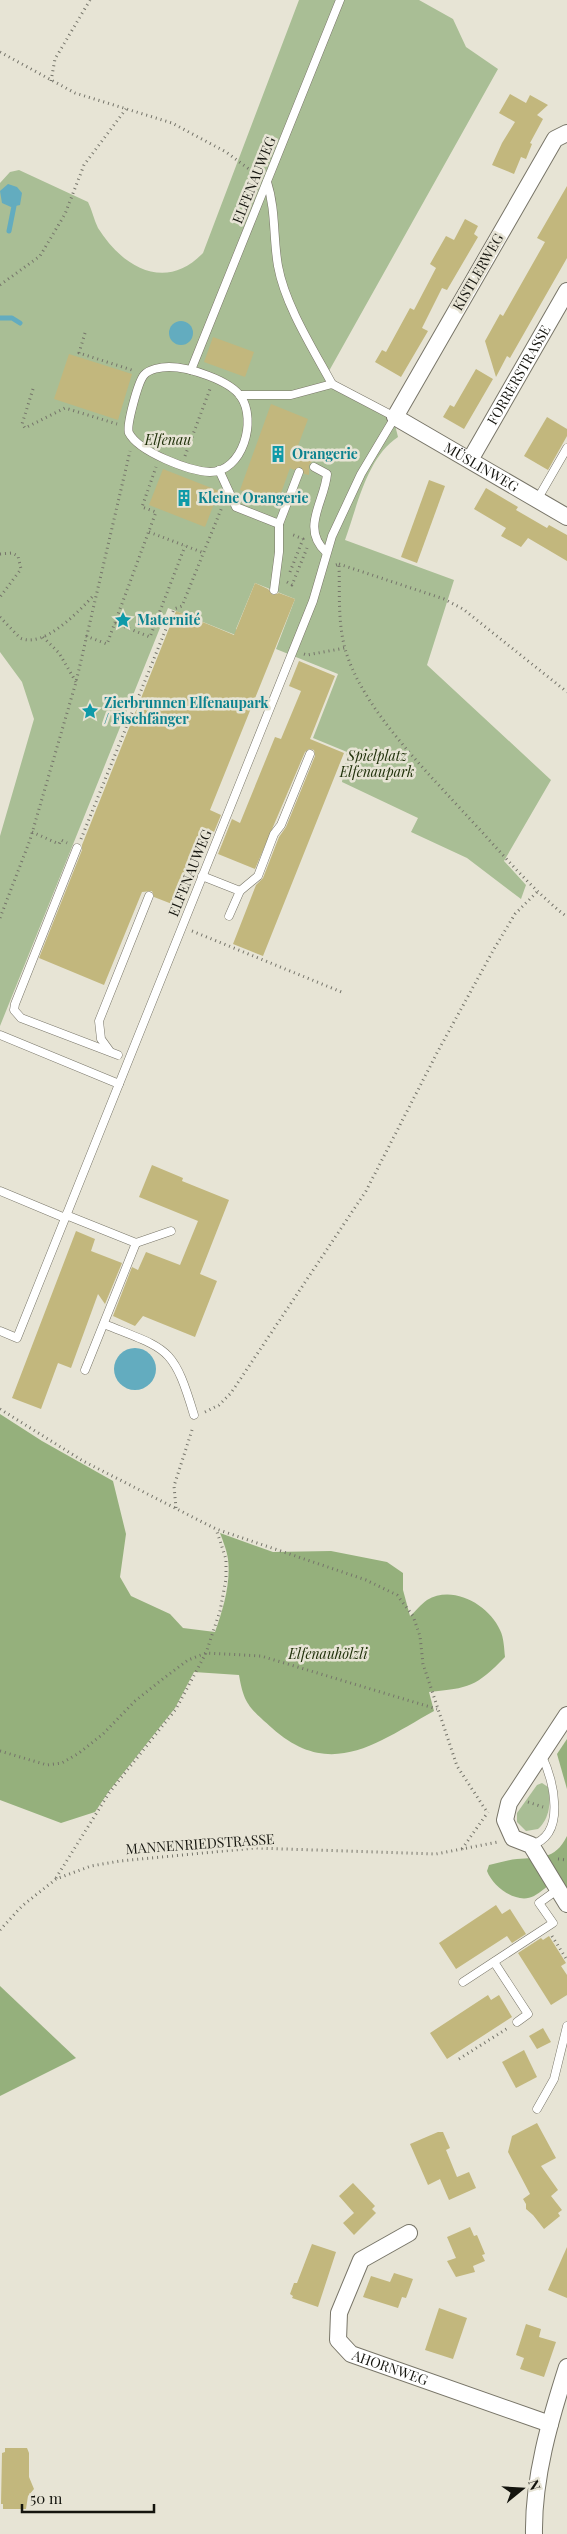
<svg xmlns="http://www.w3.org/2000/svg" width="567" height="2534" viewBox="0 0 567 2534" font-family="'Playfair Display',serif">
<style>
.green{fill:#a9be95}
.forest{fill:#95b07c}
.water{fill:#63acbf}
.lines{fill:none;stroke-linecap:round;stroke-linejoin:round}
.stream{stroke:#63acbf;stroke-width:5}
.building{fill:#c2b77d}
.service-casing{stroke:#787568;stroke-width:9}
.minor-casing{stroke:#787568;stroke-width:18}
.path{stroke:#75746a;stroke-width:3;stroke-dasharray:1 4;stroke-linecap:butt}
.service{stroke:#fff;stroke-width:8}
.minor{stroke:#fff;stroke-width:16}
.labels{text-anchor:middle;stroke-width:5;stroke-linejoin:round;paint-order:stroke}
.street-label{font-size:14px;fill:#14140e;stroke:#e7e4d5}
.park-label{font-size:14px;font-style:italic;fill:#20310a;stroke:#e7e4d5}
.culture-label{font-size:14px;font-weight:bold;fill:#0d838f;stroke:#e7e4d5;text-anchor:start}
</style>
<rect width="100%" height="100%" fill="#e7e4d5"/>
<g class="green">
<path d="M299 0H419L453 19 466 47 498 69 329 371 333 389 394 421 398 437C367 457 357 507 345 540L454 580 427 665 551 780 504 861 526 885 521 899 467 858 411 832 418 818 342 782 347 752 313 738 338 674 276 649 295 599 255 583 236 629 243 638 168 608 0 1026V836L34 719 22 682 0 652V183L10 172 19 170 88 202C92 210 94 220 98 228 123 268 166 292 203 253Z"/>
<path d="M542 1783 548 1787C551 1802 550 1818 538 1829L526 1831 517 1822V1813L537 1785Z"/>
</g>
<g class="forest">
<path d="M0 1414 42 1441 113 1481 126 1534 120 1577 131 1596 170 1614 183 1628 215 1632C223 1610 231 1583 228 1559 227 1551 223 1541 220 1533L273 1552 331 1551 387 1562 403 1573V1590L410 1616C415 1612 421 1604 427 1600 453 1584 489 1605 500 1630 504 1638 504 1648 505 1657 476 1687 469 1688 429 1692L434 1711C378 1742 331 1781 272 1728 250 1708 244 1705 239 1675L194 1672 175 1708 109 1791 95 1812 61 1823 0 1800Z"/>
<path d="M567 1739V1789L557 1754Z"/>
<path d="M567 1836V1899L554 1882C547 1886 541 1892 534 1896 517 1905 493 1887 487 1871L489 1865C498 1863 507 1860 517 1859 538 1857 555 1861 567 1836Z"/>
<path d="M0 1986 76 2058 0 2096Z"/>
</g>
<g class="water">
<path d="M8 184 17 187 22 193 20 205 11 207 2 203 0 191Z"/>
<circle cx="181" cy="333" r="12"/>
<circle cx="135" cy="1369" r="21"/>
</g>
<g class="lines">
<g class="stream">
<path d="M9 231 14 206"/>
<path d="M0 318H12L20 323"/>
</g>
</g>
<g class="building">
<path d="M510 94 526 103 530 95 548 105 537 115 543 119 530 143 532 144 526 159 521 157 514 174 492 165 502 143 515 122 499 113Z"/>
<path d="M567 186V258L510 358 507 356 496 377 485 341 500 314 503 316 545 242 537 238Z"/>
<path d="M465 219 478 226 474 234 478 237 447 290 442 288 422 328 428 331 401 377 375 362 382 350 386 352 410 308 414 310 436 268 430 264 446 236 454 240Z"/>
<path d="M213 337 254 352 245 377 204 362Z"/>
<path d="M69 354 132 374 118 420 54 399Z"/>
<path d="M476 369 493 379 464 429 443 417 450 405 454 407Z"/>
<path d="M271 404 308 419 296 451 315 458 309 465V475L304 474 301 467 294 470 290 468 277 504 240 490Z"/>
<path d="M547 417 567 429V436L548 470 524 456Z"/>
<path d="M163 469 219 491 205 527 149 505Z"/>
<path d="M429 480 445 486 417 563 401 557Z"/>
<path d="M486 488 518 507 516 510 547 528 549 525 567 535V561L528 538 521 547 501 536 506 528 474 509Z"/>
<path d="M255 583 268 589 273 595 279 593 295 599 210 810 221 815 207 849 202 847 189 880 183 877 172 904 154 897 152 891 142 892 104 985 39 958 82 850V845L176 611 234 635Z"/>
<path d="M299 661 335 676 310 739 344 753 263 956 233 944 256 885 263 878 279 837 286 827 315 756 314 750 309 749 305 752 255 869 218 854 232 819 240 823 275 737 281 739 301 691 289 686Z"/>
<path d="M152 1165 183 1178 182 1181 229 1200 200 1274 217 1281 195 1337 143 1316 135 1326 113 1316 132 1267 138 1270 146 1252 180 1265 198 1221 139 1197Z"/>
<path d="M76 1231 95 1239 91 1251 122 1263 105 1304 98 1294 71 1368 58 1363 41 1409 12 1398Z"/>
<path d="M496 1905 502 1914 510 1909 526 1934 512 1943 507 1936 456 1969 439 1943Z"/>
<path d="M549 1936 566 1963 561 1966 567 1975V1995L551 2005 518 1953 541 1938 543 1940Z"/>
<path d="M488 1995 491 2000 499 1995 512 2017 447 2059 430 2033Z"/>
<path d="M543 2028 551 2042 537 2049 529 2036Z"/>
<path d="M524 2050 537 2077 516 2088 502 2062Z"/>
<path d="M537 2123 556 2158 541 2166 558 2190 551 2196 562 2210 558 2213 560 2216 544 2229 533 2215 526 2209V2204L523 2199 530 2194 508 2152 512 2136Z"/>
<path d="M438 2132H443L450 2148 446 2150 457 2177 469 2172 476 2188 449 2200 440 2179 428 2185 410 2144Z"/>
<path d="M353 2183 375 2206 372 2209 376 2213 354 2235 343 2223 354 2213 339 2196Z"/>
<path d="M470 2227 474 2236 477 2235 485 2254 482 2255 485 2261 473 2266 475 2272 456 2277 447 2261 456 2258 447 2237Z"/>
<path d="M312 2244 336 2252 318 2307 292 2298 293 2296 290 2294 294 2283H297Z"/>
<path d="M567 2247V2298L548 2290Z"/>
<path d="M394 2273 413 2279 406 2298 402 2297 398 2308 363 2297 371 2276 390 2282Z"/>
<path d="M439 2308 467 2318 453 2359 425 2350Z"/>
<path d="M526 2324 541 2329 539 2337 556 2342 544 2377 520 2369 524 2358 516 2355Z"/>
<path d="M5 2448H27L29 2453V2477L34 2489 28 2496 26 2509H3V2504H1L2 2453 5 2452Z"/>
</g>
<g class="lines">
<g class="service-casing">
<g id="service">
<path d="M267 182C276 210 273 238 278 266 285 305 313 349 332 384"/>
<path d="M169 367C188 367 230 380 241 397 257 420 243 472 210 472 189 471 139 452 129 433 126 426 138 382 144 375 149 369 161 367 169 367Z"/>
<path d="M191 370 340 0"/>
<path d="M314 467 327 474C325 501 300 528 326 552"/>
<path d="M219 470 236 507 279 524 299 472"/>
<path d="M537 500 567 448"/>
<path d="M274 590 279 552V524"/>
<path d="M77 848 15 1004 14 1010 21 1018 118 1055"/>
<path d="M202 876 240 891 229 916"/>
<path d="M240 891 258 876 274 834 281 825 310 754"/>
<path d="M0 1035 119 1084"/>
<path d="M109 1050 101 1039 99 1021 149 896"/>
<path d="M0 1191 65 1218"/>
<path d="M66 1215 136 1243 85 1370"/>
<path d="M136 1243 171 1231"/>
<path d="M104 1324C168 1350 173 1345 194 1415"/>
<path d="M0 1331 17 1338 313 601 332 536 361 474 395 417 332 384 291 395H240"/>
<path d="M531 1845C567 1835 554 1781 541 1754"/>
<path d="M494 1962 528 2014 517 2022"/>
<path d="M463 1982 553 1923 539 1903 557 1890"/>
<path d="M537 2109 554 2079 567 2026"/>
</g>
</g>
<g class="minor-casing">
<g id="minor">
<path id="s1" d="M567 133 555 139 395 417 567 517"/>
<path id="s2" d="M470 460 567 291"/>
<path d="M567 1715 509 1803 505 1820 513 1838 531 1845 567 1904"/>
<path id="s3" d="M409 2233 361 2260 339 2313 338 2340 351 2354 550 2424"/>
<path d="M534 2534C533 2478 550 2420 567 2367"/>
</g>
</g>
<g class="path">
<path d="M0 52 75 93 172 123 226 152 257 175"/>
<path d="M51 81 55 59 90 0"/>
<path d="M0 285 40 256 65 214 84 165 126 109"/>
<path d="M85 333 79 353 135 371"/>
<path d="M33 389 22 424 25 428 65 408 117 424"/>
<path d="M185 456 210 389"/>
<path d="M149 532 204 553"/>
<path d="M0 554 12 553 18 556 21 569 0 597"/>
<path d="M339 564 444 599 463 609 567 692"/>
<path d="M336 565 339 564C340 596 337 628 348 658 368 714 429 774 469 818 501 852 530 888 567 917"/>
<path d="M290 572 303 539 291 534"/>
<path d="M287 582 292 585 307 548"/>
<path d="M0 617 20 638C44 649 79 611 94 595"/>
<path d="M115 623 150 637 185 546"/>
<path d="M86 636 107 644 156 512 142 507 156 467"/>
<path d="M43 637 59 653 76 682"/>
<path d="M304 654 307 655 345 648"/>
<path d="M32 832 59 844 61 840 67 843"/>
<path d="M81 839 174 609 182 606 222 507"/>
<path d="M0 918 30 840 76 682 130 451"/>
<path d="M192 931 344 993"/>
<path d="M0 1409 83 1461 216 1529 366 1580 397 1595 413 1616 420 1636 423 1664 457 1766 487 1812"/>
<path d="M205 1412 219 1405 231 1393 366 1191 438 1051 494 949 515 914 537 892"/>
<path d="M176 1508 174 1486 193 1427"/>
<path d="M0 1751 47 1765 62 1763 79 1753 103 1734 135 1701 164 1678 188 1660 206 1653 261 1656 437 1709"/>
<path d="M528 1802 543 1807"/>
<path d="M462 1849 488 1812"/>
<path d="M558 1859 567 1860"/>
<path d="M56 1878 109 1793 176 1709 206 1653 220 1611 226 1579V1559L216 1529"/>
<path d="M0 1930 22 1906 56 1879 91 1866 120 1861 255 1848 436 1854 498 1842"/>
<path d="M552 1936 567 1960"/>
<path d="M459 2059 508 2028"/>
</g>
<use href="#service" class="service"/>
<use href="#minor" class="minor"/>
</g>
<defs>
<g id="building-bare" transform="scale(1.35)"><path d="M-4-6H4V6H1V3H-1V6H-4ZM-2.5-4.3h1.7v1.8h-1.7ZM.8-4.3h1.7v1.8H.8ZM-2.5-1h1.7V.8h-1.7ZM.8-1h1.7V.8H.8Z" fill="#0f9aa8" stroke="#e7e4d5" stroke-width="2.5" paint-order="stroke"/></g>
<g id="sight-bare" transform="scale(1.35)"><path d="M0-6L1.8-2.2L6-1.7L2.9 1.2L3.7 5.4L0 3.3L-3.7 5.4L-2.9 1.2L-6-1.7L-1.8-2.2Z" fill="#0f9aa8" stroke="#e7e4d5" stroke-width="2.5" paint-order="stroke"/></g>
</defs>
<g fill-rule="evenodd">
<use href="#building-bare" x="278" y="454"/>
<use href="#building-bare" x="184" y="498"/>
<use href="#sight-bare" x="123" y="620"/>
<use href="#sight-bare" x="90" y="711"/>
</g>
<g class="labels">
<g class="street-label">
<text transform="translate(254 180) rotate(-68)" y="5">ELFENAUWEG</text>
<text transform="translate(478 272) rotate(-60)" y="5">KISTLERWEG</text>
<text dy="5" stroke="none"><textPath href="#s2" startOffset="98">FORRERSTRASSE</textPath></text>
<text dy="5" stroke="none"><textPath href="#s1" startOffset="434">MÜSLINWEG</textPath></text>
<text transform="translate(190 873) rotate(-68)" y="5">ELFENAUWEG</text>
<text transform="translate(200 1844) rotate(-4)" y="5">MANNENRIEDSTRASSE</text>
<text dy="5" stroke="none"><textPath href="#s3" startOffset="200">AHORNWEG</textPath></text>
</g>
<g class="park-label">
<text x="168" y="445">Elfenau</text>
<text x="377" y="761">Spielplatz<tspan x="377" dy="16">Elfenaupark</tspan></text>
<text x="328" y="1659">Elfenauhölzli</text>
</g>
<g class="culture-label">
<text x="292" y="459">Orangerie</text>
<text x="198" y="503">Kleine Orangerie</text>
<text x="137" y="625">Maternité</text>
<text x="104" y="708">Zierbrunnen Elfenaupark<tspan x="104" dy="16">/ Fischfänger</tspan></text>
</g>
</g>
<g transform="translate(522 2489) rotate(72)" stroke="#e7e4d5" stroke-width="4" paint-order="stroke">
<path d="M0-4L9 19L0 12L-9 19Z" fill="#14140e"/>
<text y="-8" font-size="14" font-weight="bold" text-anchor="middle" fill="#14140e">N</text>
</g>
<path d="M22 2504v8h132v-8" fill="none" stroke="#14140e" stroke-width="2.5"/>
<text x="30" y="2504" font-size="15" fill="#14140e" stroke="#e7e4d5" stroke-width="4" paint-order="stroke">50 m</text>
</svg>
